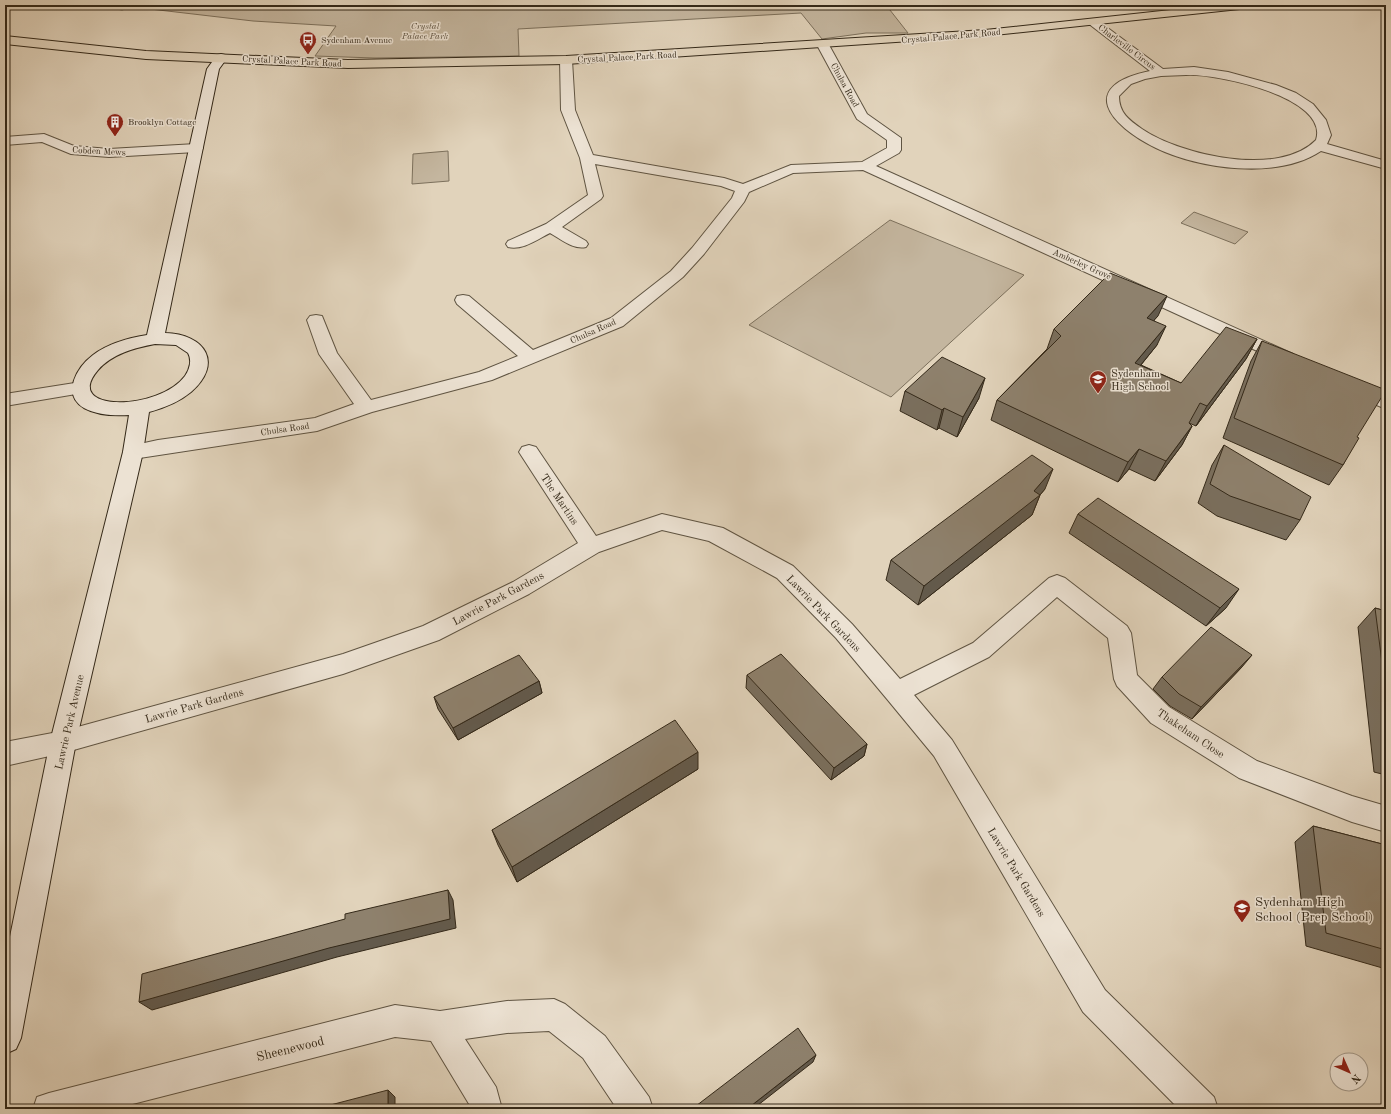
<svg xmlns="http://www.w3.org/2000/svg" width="1391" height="1114" viewBox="0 0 1391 1114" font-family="'Old Standard TT',serif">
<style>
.green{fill:#c4b69f;stroke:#7c705c}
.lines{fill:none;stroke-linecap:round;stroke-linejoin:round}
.street-casing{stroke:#5f5442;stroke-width:2}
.secondary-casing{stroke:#342919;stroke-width:2}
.primary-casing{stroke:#342919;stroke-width:2}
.street{fill:#ece2d3;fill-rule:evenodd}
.secondary{fill:#ece2d3;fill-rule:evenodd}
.primary{fill:#e1d3bb;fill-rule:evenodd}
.wall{fill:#7a6f5e;stroke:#342919}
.shaded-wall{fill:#635a4c;stroke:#342919}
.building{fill:#8e816d;stroke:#342919}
.labels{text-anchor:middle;stroke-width:3;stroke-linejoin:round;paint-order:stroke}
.far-park-label{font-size:9px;font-style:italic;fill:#584c3a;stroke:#ece2d3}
.far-street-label{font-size:9px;fill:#342919;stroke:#ece2d3}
.far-poi-label{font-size:9px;fill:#342919;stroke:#ece2d3;text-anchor:start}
.poi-label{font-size:11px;fill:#342919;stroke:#ece2d3;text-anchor:start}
.street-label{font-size:11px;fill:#342919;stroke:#ece2d3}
.near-poi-label{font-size:13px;fill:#342919;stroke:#ece2d3;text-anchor:start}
.near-street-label{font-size:13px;fill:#342919;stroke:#ece2d3}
</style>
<rect width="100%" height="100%" fill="#e1d3bb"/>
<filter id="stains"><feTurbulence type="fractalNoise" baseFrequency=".005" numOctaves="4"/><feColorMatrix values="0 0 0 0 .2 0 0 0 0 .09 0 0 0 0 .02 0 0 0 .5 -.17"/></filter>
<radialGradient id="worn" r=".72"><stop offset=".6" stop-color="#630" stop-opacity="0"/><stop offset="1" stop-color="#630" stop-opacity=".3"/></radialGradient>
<g class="green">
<path d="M94 5H886L908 33H866L822 39 801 13 518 29 519 56 375 58 315 56 336 26 253 21 133 7 122 10Z"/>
<path d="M448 151 449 181 412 184 413 154Z"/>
<path d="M1194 212 1248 232 1235 244 1181 223Z"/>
<path d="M890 220 1024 275 891 397 749 325Z"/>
</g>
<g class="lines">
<g class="street-casing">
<g id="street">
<path d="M1093 19 1097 20 1163 69 1194 67 1228 72 1276 85 1296 93 1313 104 1326 120 1331 135 1327 144 1386 161V169L1321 151C1278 180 1199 169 1156 148 1109 125 1077 86 1150 71L1089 24 1087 22 1089 20ZM1186 75C1215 73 1330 97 1316 140 1279 178 1180 155 1142 129 1129 120 1119 113 1119 96L1131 84 1145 79 1161 76Z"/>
<path d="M823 41 827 42 829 45 867 114 901 138V150L899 153 876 166 1293 354 1296 358 1293 362 1287 364 1281 362 863 170 793 173 749 192 744 202 704 254 683 277 623 326 492 380 372 412 317 431 133 459 126 457 123 452 126 447 158 440 315 418 354 404 319 354 307 320 310 316 316 315 322 316 337 353 371 400 479 372 518 356 457 304 455 300 457 296 463 295 469 296 533 350 611 318 671 271 692 248 732 198 735 191 721 186 595 164 603 196 601 199 562 227 586 241 588 244 586 247C573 250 561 239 550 233 538 239 522 251 508 247L506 244 508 241 546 224 588 195 580 158 561 110 560 60 562 57H570L572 60 575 110 593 155 724 178 743 184 791 165 862 162 887 148V140L857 119 817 45 819 42Z"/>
<path d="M44 134 74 146 109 149 196 144 201 145 203 148 201 151 196 152 109 157 71 154 42 142 5 145V137Z"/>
<path d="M81 382 88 384 90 388 88 392 5 406V394Z"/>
<path d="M1353 382 1386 396V409L1346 392 1344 388 1346 384Z"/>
<path d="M529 445 536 447 596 536 662 514 723 528 793 566 852 624 900 679 973 643 1049 578 1057 575 1065 578 1127 626 1131 633 1137 675 1169 707 1257 761 1352 796 1386 806V832L1352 822 1239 778 1151 723 1117 686 1114 679 1108 638 1057 597 989 657 914 695 952 740 1105 990 1214 1097 1218 1109H1179L1083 1012 934 756 887 699 836 638 777 578 709 541 662 530 599 552 529 594 439 640 343 674 63 753 5 766V742L63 731 343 654 423 626 513 582 578 543 519 452 522 447Z"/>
<path d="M554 999 565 1004 605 1036 649 1097 653 1109H617L583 1058 549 1031 507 1033 465 1039 496 1087 502 1109H470L469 1104 431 1041 395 1037 113 1109H33L37 1097 49 1093 395 1005 440 1011 507 1001Z"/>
</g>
</g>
<g class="secondary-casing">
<path id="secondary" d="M221 54 225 55 227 58 219 69 165 333C205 334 224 363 191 392 179 402 164 408 149 412L143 452 76 742 21 1038 16 1049 5 1054V961L50 742 123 452 129 415C115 416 97 415 84 408 61 394 77 367 93 355 109 343 128 338 147 335L207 69 217 55ZM155 344 176 345 188 353C192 360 190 369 185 376 159 411 61 413 98 370 112 354 134 348 155 344Z"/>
</g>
<g class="primary-casing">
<path id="primary" d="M1217 5H1255L1249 8 985 36 566 64 348 68 146 59 5 44V36L146 51 348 60 566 56 985 30Z"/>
</g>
<use href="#street" class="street"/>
<use href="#secondary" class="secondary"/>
<use href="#primary" class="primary"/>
</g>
<g class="wall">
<path d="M1158 316 1154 320 1157 345 1141 365 1181 383 1257 339 1246 359 1196 426 1189 423 1192 426 1182 445 1155 481 1129 469 1118 482 991 420 997 400 1047 349 1054 329Z"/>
<path d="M1262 341 1357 437 1343 465 1329 485 1223 438 1251 361Z"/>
<path d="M905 391 979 398 957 437 939 428 937 430 900 411Z"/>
<path d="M1224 445 1300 520 1286 540 1217 516 1198 503 1212 465Z"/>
<path d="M1045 489 1040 495 1032 515 918 605 886 580 891 560Z"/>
<path d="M1078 514 1226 608 1206 626 1069 533Z"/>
<path d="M1375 608 1386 611V775L1374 772 1358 627Z"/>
<path d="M1242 667 1192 719 1170 706 1153 689 1162 677Z"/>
<path d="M747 675 867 744 864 756 831 780 746 688Z"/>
<path d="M539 681 542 693 458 740 438 709 434 697Z"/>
<path d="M698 769 517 882 498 845 492 830Z"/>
<path d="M1313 826 1386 845V969L1306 946 1295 842Z"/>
</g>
<g class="shaded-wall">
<path d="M1167 296 1158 316 1138 338 1147 318Z"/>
<path d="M1166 326 1157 345 1126 383 1135 363Z"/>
<path d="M1257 339 1246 359 1196 426 1207 406Z"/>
<path d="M985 378 979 398 957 437 963 417Z"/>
<path d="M944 408 939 428 937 430 942 410Z"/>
<path d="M1192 426 1182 445 1155 481 1166 461Z"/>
<path d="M1139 449 1129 469 1118 482 1128 462Z"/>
<path d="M1053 469 1045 489 1039 496 1040 495 1032 515 918 605 924 586 1034 491Z"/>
<path d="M1239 589 1226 608 1206 626 1220 608Z"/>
<path d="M1252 655 1242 667 1192 719 1201 707Z"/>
<path d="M539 681 542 693 458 740 453 728Z"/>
<path d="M867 744 864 756 831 780 834 768Z"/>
<path d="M698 752V769L517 882 512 867Z"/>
<path d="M448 890 453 900 456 928 337 957 152 1010 139 1002Z"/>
<path d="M816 1055 813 1062 753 1109H747Z"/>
<path d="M388 1090 395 1097V1109H388Z"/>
</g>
<g class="building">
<path d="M1110 273 1167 296 1147 318 1166 326 1135 363 1181 383 1226 327 1257 339 1207 406 1200 403 1189 423 1192 426 1166 461 1139 449 1128 462 997 400 1061 336 1054 329Z"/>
<path d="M1262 341 1386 390 1357 437 1359 438 1343 465 1234 418Z"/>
<path d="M942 357 985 378 963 417 944 408 942 410 905 391Z"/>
<path d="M1224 445 1311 497 1300 520 1230 496 1210 484Z"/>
<path d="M1032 455 1053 469 1034 491 1040 495 924 586 891 560Z"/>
<path d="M1098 498 1239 589 1220 608 1078 514Z"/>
<path d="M1375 608 1386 611V694Z"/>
<path d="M1211 627 1252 655 1201 707 1179 694 1162 677Z"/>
<path d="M781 654 867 744 834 768 747 675Z"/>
<path d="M519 655 539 681 453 728 434 697Z"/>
<path d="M675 720 698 752 512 867 492 830Z"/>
<path d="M1313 826 1386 845V950L1326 933Z"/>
<path d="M448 890 450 919 329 948 139 1002 142 974 345 919V914Z"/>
<path d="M798 1028 816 1055 747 1109H692Z"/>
<path d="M388 1090V1109H315Z"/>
</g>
<defs>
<g id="bus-pin" transform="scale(0.9)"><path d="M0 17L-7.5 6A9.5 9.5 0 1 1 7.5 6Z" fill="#8f2418" stroke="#ece2d3"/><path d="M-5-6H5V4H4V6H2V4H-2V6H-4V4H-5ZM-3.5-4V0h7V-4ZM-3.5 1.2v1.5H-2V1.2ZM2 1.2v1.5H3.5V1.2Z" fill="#fff"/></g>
<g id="building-pin" transform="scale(0.9)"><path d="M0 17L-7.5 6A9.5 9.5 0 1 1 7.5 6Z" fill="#8f2418" stroke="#ece2d3"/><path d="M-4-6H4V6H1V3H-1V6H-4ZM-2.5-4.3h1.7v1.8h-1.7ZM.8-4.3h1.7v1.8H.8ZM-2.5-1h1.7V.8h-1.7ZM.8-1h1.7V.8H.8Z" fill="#fff"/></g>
<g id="school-pin" transform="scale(0.9)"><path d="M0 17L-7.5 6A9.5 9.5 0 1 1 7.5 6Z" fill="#8f2418" stroke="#ece2d3"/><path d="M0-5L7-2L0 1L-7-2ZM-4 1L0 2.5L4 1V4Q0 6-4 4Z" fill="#fff"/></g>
</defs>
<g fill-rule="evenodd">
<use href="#bus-pin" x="308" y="40"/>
<use href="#building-pin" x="115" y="122"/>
<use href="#school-pin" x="1098" y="379"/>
<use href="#school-pin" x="1242" y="908"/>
</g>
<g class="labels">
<g class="far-park-label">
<text x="425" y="29">Crystal<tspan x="425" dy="10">Palace Park</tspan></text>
</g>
<g class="far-street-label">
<text transform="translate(951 36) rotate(-5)" y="3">Crystal Palace Park Road</text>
<text transform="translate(1127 47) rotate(37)" y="3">Charleville Circus</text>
<text transform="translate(627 57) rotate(-3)" y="3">Crystal Palace Park Road</text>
<text transform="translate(292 61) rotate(3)" y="3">Crystal Palace Park Road</text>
<text transform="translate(845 85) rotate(61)" y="3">Chulsa Road</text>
<text transform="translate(99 151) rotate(3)" y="3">Cobden Mews</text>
<text transform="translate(1082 264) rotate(24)" y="3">Amberley Grove</text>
<text transform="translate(593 331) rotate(-24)" y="3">Chulsa Road</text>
<text transform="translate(285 429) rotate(-8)" y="3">Chulsa Road</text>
</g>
<g class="far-poi-label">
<text x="321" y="43">Sydenham Avenue</text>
<text x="128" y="125">Brooklyn Cottage</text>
</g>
<g class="poi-label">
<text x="1111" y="377">Sydenham<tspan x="1111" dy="13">High School</tspan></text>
</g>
<g class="street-label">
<text transform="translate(560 499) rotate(56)" y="4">The Martins</text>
<text transform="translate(498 598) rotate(-28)" y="4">Lawrie Park Gardens</text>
<text transform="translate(824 613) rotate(46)" y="4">Lawrie Park Gardens</text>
<text transform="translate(194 705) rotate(-16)" y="4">Lawrie Park Gardens</text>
<text transform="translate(69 722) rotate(-77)" y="4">Lawrie Park Avenue</text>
<text transform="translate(1191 733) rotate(34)" y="4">Thakeham Close</text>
<text transform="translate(1017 872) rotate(59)" y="4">Lawrie Park Gardens</text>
</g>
<g class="near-poi-label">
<text x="1255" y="906">Sydenham High<tspan x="1255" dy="15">School (Prep School)</tspan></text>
</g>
<g class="near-street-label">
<text transform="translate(290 1048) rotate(-14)" y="5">Sheenewood</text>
</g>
</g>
<rect width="1391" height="1114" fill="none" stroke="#e1d3bb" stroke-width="20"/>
<rect x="6" y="6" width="1379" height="1102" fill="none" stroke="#342919" stroke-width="2"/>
<rect x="10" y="10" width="1371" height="1094" fill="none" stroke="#342919"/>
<g transform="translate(1349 1072) rotate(135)"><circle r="19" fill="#ece2d3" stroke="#a29889"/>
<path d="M0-3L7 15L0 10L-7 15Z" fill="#8f2418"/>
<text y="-6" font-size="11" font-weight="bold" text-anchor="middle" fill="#342919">N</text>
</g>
<rect width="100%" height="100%" filter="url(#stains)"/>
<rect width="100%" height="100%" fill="url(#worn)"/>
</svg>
